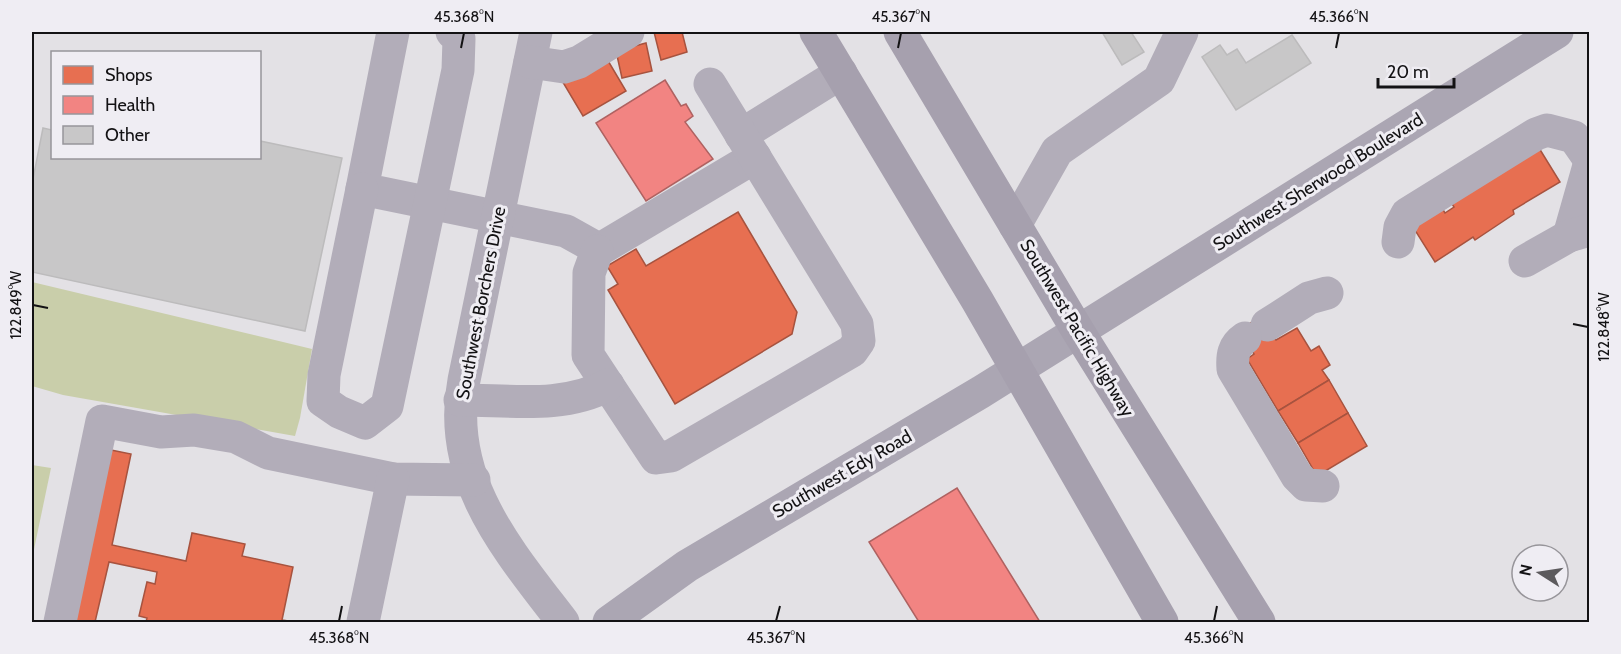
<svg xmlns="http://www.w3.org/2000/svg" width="1621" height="654" viewBox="0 0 1621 654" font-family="Cabin,sans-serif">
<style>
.green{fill:#c9ceaa}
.shops{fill:#e76f51;stroke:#a7533f;stroke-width:1.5}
.health{fill:#f28482;stroke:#af6261;stroke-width:1.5}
.building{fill:#c8c7c8;stroke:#bcbbbc;stroke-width:1.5}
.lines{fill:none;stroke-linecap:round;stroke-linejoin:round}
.minor{stroke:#b2adb9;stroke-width:33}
.major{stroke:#aba6b3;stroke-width:33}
.highway{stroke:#a6a0ae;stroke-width:33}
.ticks{fill:none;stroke:#131214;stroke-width:2}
.labels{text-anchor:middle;stroke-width:6;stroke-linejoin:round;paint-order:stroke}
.street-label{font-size:18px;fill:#131214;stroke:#efedf3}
.neatline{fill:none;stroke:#131214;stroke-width:2}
.ticks-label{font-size:15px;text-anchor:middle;fill:#131214}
</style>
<rect width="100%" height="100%" fill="#e3e1e5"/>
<g class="green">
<path d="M32 282 312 349 300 418 295 436 63 395 32 386Z"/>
<path d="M32 465 51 468 32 559Z"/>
</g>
<g class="shops">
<path d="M654 32H682L687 52 661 60Z"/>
<path d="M646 43 652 71 622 78 616 51Z"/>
<path d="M604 54 626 91 583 116 561 79Z"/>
<path d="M1539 148 1560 182 1513 210 1514 214 1475 240 1473 237 1435 262 1413 227 1442 208 1445 213 1454 207 1451 202Z"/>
<path d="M738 212 797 312 792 334 675 404 608 290 618 284 607 266 636 249 646 266Z"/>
<path d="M1261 316 1276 340 1297 328 1311 351 1319 346 1330 365 1322 370 1329 380 1278 411 1247 359 1254 354 1240 330Z"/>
<path d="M1329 380 1348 413 1298 443 1278 411Z"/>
<path d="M1348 413 1367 446 1317 476 1298 443Z"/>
<path d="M111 450 131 454 112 545 186 561 192 533 245 544 242 556 293 567 282 620 295 622H146L147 618 139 616 147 582 155 584 157 572 109 562 95 622H74Z"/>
</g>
<g class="health">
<path d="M665 80 681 106 686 104 693 116 685 122 713 159 646 201 596 123Z"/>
<path d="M957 488 1040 622H919L869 542Z"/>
</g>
<g class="building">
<path d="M1102 32H1131L1144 52 1122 65Z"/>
<path d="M1292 35 1311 63 1236 110 1202 57 1220 45 1227 55 1237 49 1246 63Z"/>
<path d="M43 128 52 130V158H260V141L342 158 305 331 32 272V184Z"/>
</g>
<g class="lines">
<g class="minor">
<path d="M393 32 362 189 566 231 591 245 597 251 755 157"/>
<path d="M536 32 464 380C445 479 508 550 563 622"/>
<path d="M530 62 564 67 579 62 628 32"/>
<path d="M741 135 841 73"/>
<path d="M362 189 324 375 323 401 339 412 365 423 387 406 458 70 459 39 452 32"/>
<path d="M1015 225 1057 151 1159 80 1182 32"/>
<path d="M1569 236 1590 162"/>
<path d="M1398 242 1400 227 1407 214 1536 134 1547 130 1574 137 1590 160"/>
<path d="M597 251 589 273 588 355 656 458 671 456 852 351 859 341 857 324 710 84"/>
<path d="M1525 261 1569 236 1590 230"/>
<path d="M1267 325 1309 298 1327 293"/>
<path d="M1245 338C1233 346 1232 356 1233 369L1297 476 1306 485 1323 486"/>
<path d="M460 400C510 400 564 409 608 385"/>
<path d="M60 622 102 421 161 432 194 430 236 437 268 453 393 479 474 480"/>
<path d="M363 622 393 479"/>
</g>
<path class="major" d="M609 622 687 566 981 392 1557 32"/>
<g class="highway">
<path d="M816 32 977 300 1162 622"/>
<path d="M900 32 1078 331 1259 622"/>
</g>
</g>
<path class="ticks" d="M461 48 464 33M898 48 901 33M1336 48 1339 33M33 305 48 308M1573 324 1588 327M339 621 342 606M776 621 780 606M1214 621 1217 606"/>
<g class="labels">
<g class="street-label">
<text transform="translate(1318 182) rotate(-32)" y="6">Southwest Sherwood Boulevard</text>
<text transform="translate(481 303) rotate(-79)" y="6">Southwest Borchers Drive</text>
<text transform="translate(1077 328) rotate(59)" y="6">Southwest Pacific Highway</text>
<text transform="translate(842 474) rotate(-30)" y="6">Southwest Edy Road</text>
</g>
</g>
<rect width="1621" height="654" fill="none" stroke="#efedf3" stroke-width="66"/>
<rect x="51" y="51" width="210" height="108" fill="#efedf3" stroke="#97959a" stroke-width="1.5"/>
<rect x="63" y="66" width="30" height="18" fill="#e76f51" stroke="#97959a" stroke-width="1.5"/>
<text x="105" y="81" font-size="18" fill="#131214">Shops</text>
<rect x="63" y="96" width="30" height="18" fill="#f28482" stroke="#97959a" stroke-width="1.5"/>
<text x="105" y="111" font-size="18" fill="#131214">Health</text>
<rect x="63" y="126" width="30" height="18" fill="#c8c7c8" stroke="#97959a" stroke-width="1.5"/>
<text x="105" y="141" font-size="18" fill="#131214">Other</text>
<g transform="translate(1540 573) rotate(282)"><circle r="28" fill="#efedf3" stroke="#97959a" stroke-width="1.5"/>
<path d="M0-4.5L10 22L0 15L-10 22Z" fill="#5c5a5d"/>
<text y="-9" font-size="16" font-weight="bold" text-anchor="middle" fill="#131214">N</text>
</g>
<path d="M1378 78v9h76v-9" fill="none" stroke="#131214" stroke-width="3"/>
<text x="1387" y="78" font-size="18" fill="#131214" stroke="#efedf3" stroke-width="4.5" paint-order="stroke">20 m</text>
<rect x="33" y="33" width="1555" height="588" class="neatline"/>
<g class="ticks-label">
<text x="464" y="22">45.368°N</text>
<text x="901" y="22">45.367°N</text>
<text x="1339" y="22">45.366°N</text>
<text transform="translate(16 305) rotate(-90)" y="5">122.849°W</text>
<text transform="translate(1604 327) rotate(-90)" y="5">122.848°W</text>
<text x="339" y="643">45.368°N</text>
<text x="776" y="643">45.367°N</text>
<text x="1214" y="643">45.366°N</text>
</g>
</svg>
